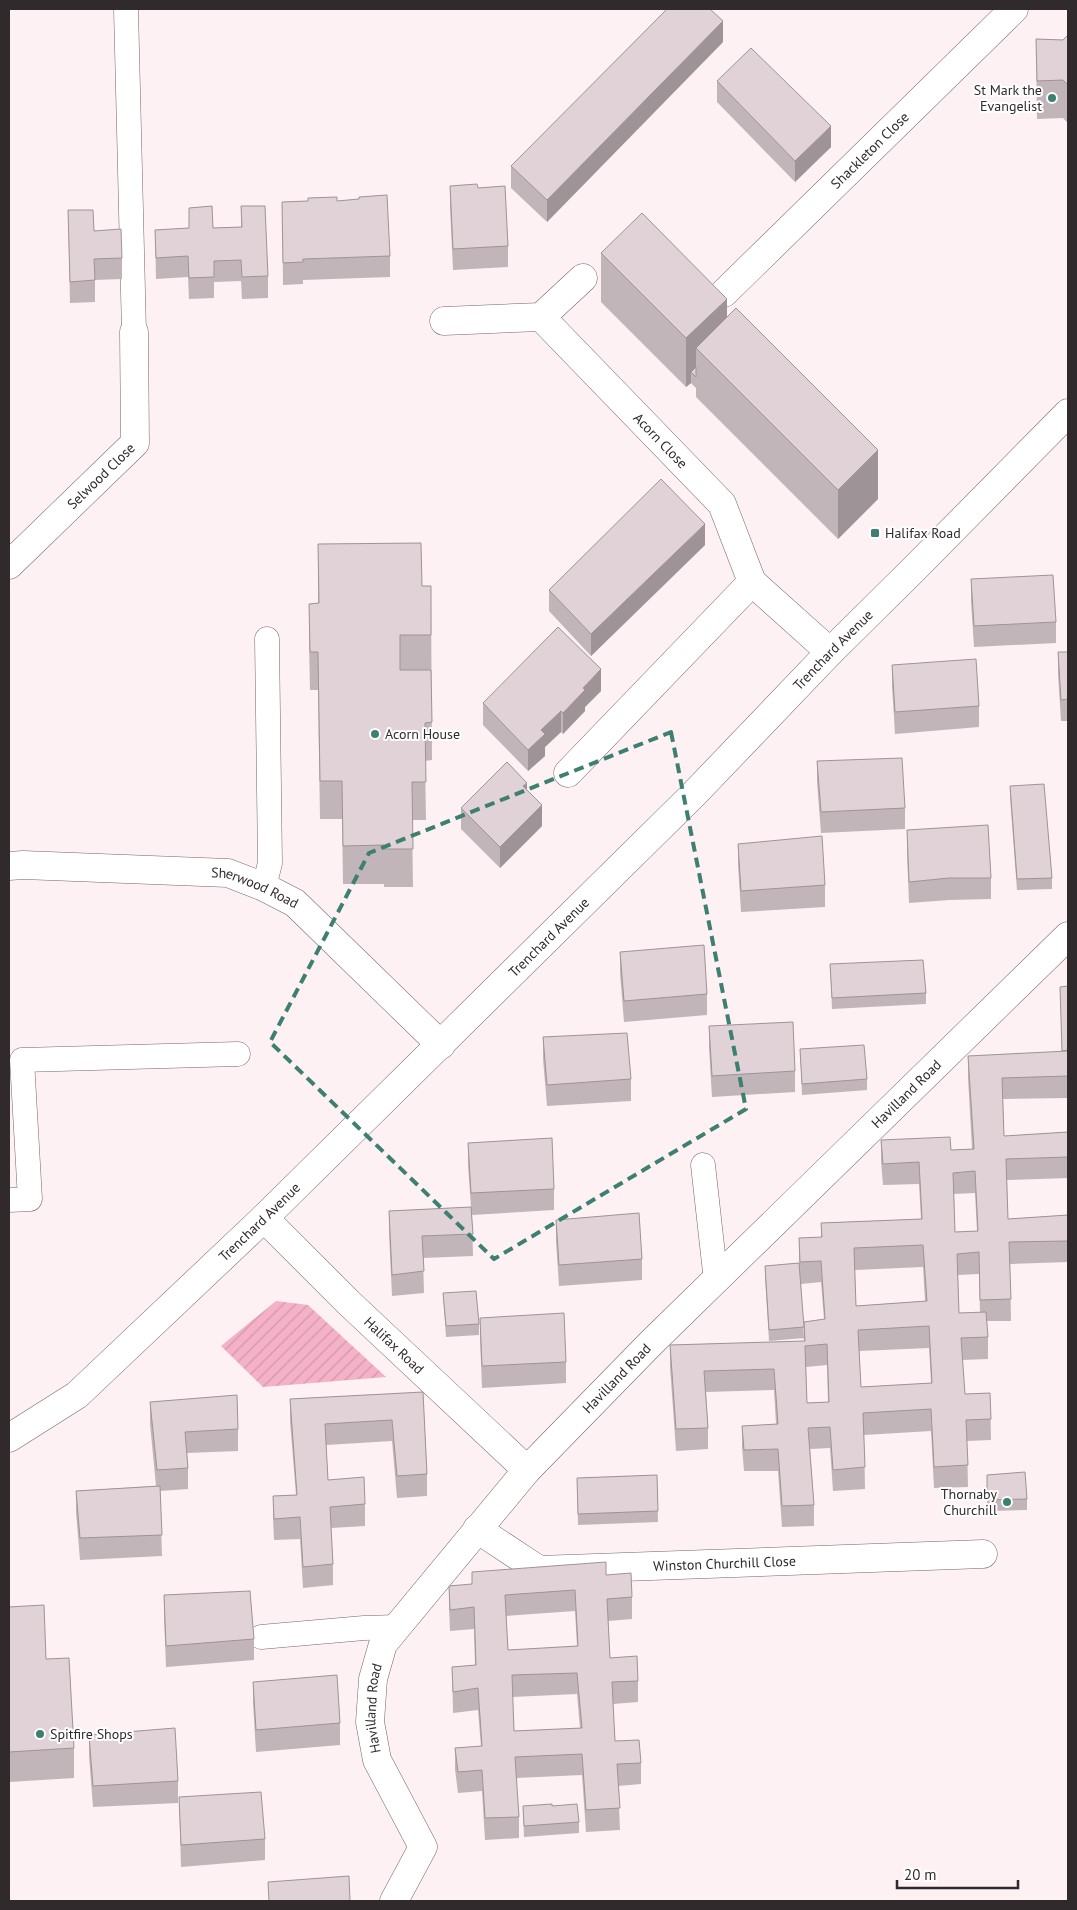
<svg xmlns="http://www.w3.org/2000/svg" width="1077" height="1910" viewBox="0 0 1077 1910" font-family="'PT Sans',sans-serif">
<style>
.garden{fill:url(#garden-furrows)}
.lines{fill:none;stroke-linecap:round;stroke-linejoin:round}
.lane-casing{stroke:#74666a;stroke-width:25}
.street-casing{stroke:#74666a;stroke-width:29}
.secondary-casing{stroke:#74666a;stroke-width:29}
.lane{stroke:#fff;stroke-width:24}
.street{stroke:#fff;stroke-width:28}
.secondary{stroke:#fff;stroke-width:28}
.wall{fill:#c2b5b9;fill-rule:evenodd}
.shaded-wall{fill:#9e9396}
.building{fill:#e1d2d7;stroke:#9e9396;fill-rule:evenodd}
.marked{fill:none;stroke:#3d7f71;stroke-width:4;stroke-dasharray:10 6;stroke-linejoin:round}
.poi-dot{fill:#3d7f71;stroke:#fff;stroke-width:2}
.labels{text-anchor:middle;stroke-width:4;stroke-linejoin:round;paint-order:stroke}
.poi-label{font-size:14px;fill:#302a2c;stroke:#fff;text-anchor:start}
.street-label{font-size:14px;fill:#302a2c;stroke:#fff}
</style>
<defs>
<pattern id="garden-furrows" width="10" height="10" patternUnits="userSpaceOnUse" patternTransform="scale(1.25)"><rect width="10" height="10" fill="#f4b1c7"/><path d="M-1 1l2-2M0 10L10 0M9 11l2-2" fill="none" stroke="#d298ab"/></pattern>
</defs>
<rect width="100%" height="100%" fill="#fdf1f4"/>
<path class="garden" d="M276 1301 308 1305 386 1377 263 1387 221 1346Z"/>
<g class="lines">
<g class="lane-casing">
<g id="lane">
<path d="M126 9 134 332"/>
<path d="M264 887 270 863 267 639"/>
<path d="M703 1165 716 1281"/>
<path d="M9 1200 30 1199 22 1060 238 1054"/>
<path d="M261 1637 364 1628 397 1627"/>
</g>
</g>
<g class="street-casing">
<g id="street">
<path id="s1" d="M724 293 1014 9"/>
<path id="s2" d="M541 317 722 504 752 582"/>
<path d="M444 321 541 317 583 278"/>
<path id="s3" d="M9 565 135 443 134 332"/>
<path d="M568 773 752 582 830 652"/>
<path id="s4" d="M9 866 23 865 228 873 264 887 295 903 441 1045"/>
<path id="s5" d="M264 1218 349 1303 527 1470"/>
<path id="s6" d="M477 1529 539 1570 983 1554"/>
<path id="s7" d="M394 1901 423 1847 377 1760 370 1722 373 1679 383 1644 527 1470 651 1343 1068 936"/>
</g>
</g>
<g class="secondary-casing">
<g id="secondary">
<path id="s8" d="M9 1438 77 1395 264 1218 694 794 830 652 914 569 1068 413"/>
</g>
</g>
<use href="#lane" class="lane"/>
<use href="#street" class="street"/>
<use href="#secondary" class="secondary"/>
</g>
<g class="wall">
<path d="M1068 35V123L1063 118 1037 119 1036 39 1063 40Z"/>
<path d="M723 42 547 222 511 188V166Z"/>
<path d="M717 81 831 147 795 182 717 102Z"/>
<path d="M450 186 478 188 508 246V267L453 270 450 207Z"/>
<path d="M337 201 390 256V277L303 280V284L283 285 282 202Z"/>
<path d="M241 206 268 276V298L242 299 241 281 214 282V298L189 299 188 277 156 279 155 230 189 228V208L213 228 241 227Z"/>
<path d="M68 210 94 231 122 258V279L95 280V302L70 303Z"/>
<path d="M601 253 727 317 878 499 838 539 696 397V388L691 383 686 387 601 302Z"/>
<path d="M318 544 422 586H431L432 760 425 761 426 820H412L413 887H384V884H343L342 819H320L318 690H310L309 642V604L318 603Z"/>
<path d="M705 545 591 656 549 611V590Z"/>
<path d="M971 579 1056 622V643L974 647 971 601Z"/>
<path d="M1058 652H1068V721H1061L1058 674Z"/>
<path d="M892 665 979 706V727L895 734 892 686Z"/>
<path d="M601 691 585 707V711L563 734 561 732 545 747V756L528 771 483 725V703Z"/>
<path d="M817 761 905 808V829L821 833 817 782Z"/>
<path d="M1010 786 1052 878V889L1017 890 1010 797Z"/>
<path d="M527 791 542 826 500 868 461 829V808Z"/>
<path d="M907 830 991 878V899L949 900 909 903 907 852Z"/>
<path d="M738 844 825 885V907L741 912 738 865Z"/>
<path d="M620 952 707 994V1015L624 1022 620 973Z"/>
<path d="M830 964 926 993V1004L832 1009Z"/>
<path d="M1068 986V1108V1098L1003 1099 1004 1136 1068 1132V1178L1007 1180 1008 1219 1068 1215V1262L1010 1264 1011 1321H987L988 1337V1359L962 1360 965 1394 990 1393 991 1440 967 1441 968 1487 934 1488 931 1431 864 1435 865 1489 833 1491 830 1448 810 1449 814 1505V1526L782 1527 778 1471H744L742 1447V1426L776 1424 774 1390 706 1392 708 1428V1449L676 1451 670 1367V1345L804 1341V1322L824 1319 821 1282 801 1284 804 1338 769 1341 765 1277V1266L799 1263V1238H821V1223L921 1219 919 1184 883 1185 881 1161V1140L951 1150 972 1149 968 1078V1056L1062 1052 1060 987ZM975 1193 977 1231 955 1232 954 1194ZM923 1267 925 1301 856 1306 855 1270ZM979 1274 980 1313H959L958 1275ZM929 1348 931 1383 861 1387 859 1351ZM827 1365 828 1402 807 1403 806 1367Z"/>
<path d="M709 1026 795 1071V1092L712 1097 709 1048Z"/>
<path d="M543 1037 631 1079V1101L547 1106 543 1059Z"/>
<path d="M800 1049 867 1079V1090L802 1095Z"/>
<path d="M468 1143 554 1189V1210L472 1215 473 1256 423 1258 424 1293 392 1296 389 1233V1211L471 1207 468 1165Z"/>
<path d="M556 1220 642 1259V1280L559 1286 556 1241Z"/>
<path d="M443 1293 479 1324V1335L446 1337Z"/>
<path d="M480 1318 566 1362V1383L482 1388 480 1339Z"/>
<path d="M423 1392 427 1474V1496L397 1498 392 1441 326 1445 328 1480 365 1504V1526L331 1528 333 1564V1585L303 1588 300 1539 274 1540 273 1518V1496L296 1495 290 1421V1399Z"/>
<path d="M150 1402 238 1429V1451L187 1453 188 1468V1489L160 1491 162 1556 80 1560 76 1512V1491L156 1486 150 1424Z"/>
<path d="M657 1475 658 1522 578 1525 577 1478Z"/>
<path d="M987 1475 1027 1499V1510L987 1511Z"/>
<path d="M606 1575 632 1597V1619L608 1621 610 1658 638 1681V1702L613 1704 615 1741 641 1763V1784L618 1786 620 1830 586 1832 582 1775 516 1778 519 1817V1838L485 1840 482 1791 458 1793 455 1769V1748L481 1747 478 1710 453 1713 452 1667 475 1665 474 1629 450 1631 449 1607V1586ZM575 1611 577 1646 508 1650 506 1616ZM577 1694 580 1728 514 1731 512 1697Z"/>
<path d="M164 1595 254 1639V1660L166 1667 164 1616Z"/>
<path d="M9 1607 46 1659 74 1748V1778L9 1782Z"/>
<path d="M253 1682 340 1723V1745L256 1752 253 1703Z"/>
<path d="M89 1735 178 1781V1803L93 1807 89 1756Z"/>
<path d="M179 1797 265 1839V1860L181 1867Z"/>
<path d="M523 1806H552L579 1822V1833L524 1837Z"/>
</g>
<g class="shaded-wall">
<path d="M723 21V42L547 222V200Z"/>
<path d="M831 126V147L795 182V161Z"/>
<path d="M727 299V348H696V377L691 372V383L686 387V338Z"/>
<path d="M878 450V499L838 539V490Z"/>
<path d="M705 524V545L591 656V634Z"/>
<path d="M601 669V691L585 707V711L563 734V713L583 688Z"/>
<path d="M561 711V732L545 747V756L528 771V750L541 730Z"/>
<path d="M527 783V804L523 786Z"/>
<path d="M542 805V826L500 868V847Z"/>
</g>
<g class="building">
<path d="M667 9H710L723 21 547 200 511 166Z"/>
<path d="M1068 35V85L1063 80 1037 81 1036 39 1063 40Z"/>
<path d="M751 48 831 126 795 161 717 81Z"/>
<path d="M477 184 478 188 505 186 508 246 453 249 450 186Z"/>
<path d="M387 195 390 256 303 259V262L283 263 282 202 308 201V198L337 197V201L359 199V197Z"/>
<path d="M212 206 213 228 242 227 241 206H265L268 276 242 277 241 260 214 261V277L189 278 188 256 156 258 155 230 189 228V208Z"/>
<path d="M68 210H93L94 231 121 229 122 258 94 259 95 280 70 282Z"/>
<path d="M642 213 727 299 686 338 601 253Z"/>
<path d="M736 308 878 450 838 490 696 348Z"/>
<path d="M696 367V377L691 372Z"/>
<path d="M661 479 705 524 591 634 549 590Z"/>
<path d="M421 543 422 586H431V635H400V670H431L432 722 425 723 426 782H412L413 849H384V845L343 846 342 781H320L318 652H310L309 604 319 603 318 544Z"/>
<path d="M1053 575 1056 622 974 626 971 579Z"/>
<path d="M558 627 601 669 583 688 585 690 563 713 561 711 541 730 545 734 528 750 483 703Z"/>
<path d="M1058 652H1068V699L1061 700Z"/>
<path d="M976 659 979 706 895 712 892 665Z"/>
<path d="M902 758 905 808 821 812 817 761Z"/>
<path d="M507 762 527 783 523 786 542 805 500 847 461 808Z"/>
<path d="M1044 784 1052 878 1017 879 1010 786Z"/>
<path d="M988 825 991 878H949L909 882 907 830Z"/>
<path d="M822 836 825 885 741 891 738 844Z"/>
<path d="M704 945 707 994 624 1001 620 952Z"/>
<path d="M923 960 926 993 832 998 830 964Z"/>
<path d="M1068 986V1050L1062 1051 1060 987Z"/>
<path d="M793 1022 795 1071 712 1076 709 1026Z"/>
<path d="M627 1033 631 1079 547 1085 543 1037Z"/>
<path d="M864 1045 867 1079 802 1084 800 1049Z"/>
<path d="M1068 1051V1087V1076L1002 1078 1004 1136 1068 1132V1157L1006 1159 1008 1219 1068 1215V1241L1009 1242 1011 1299 980 1300 979 1252 957 1254 959 1313 986 1312 988 1337 961 1338 965 1394 990 1393 991 1419 966 1420 968 1465 934 1467 931 1409 863 1413 865 1467 833 1470 830 1427 808 1428 814 1505 782 1506 778 1449 744 1450 742 1426 778 1424 774 1369 704 1371 708 1428 676 1429 670 1345 805 1341 804 1322 825 1319 821 1261 800 1262 799 1238 822 1237 821 1223 922 1219 919 1162 883 1164 881 1140 950 1137 951 1150 974 1149 968 1056ZM975 1171 978 1231 955 1232 953 1173ZM923 1245 927 1301 856 1306 854 1248ZM929 1326 932 1383 861 1387 858 1330ZM827 1344 829 1402 807 1403 805 1346Z"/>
<path d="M552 1138 554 1189 471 1193 468 1143Z"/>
<path d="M471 1207 473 1234 422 1236 424 1271 392 1275 389 1211Z"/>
<path d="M639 1213 642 1259 559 1265 556 1220Z"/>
<path d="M799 1263 804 1327 769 1330 765 1266Z"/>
<path d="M476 1291 479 1324 446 1326 443 1293Z"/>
<path d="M564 1313 566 1362 482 1366 480 1318Z"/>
<path d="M423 1392 427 1474 397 1476 392 1420 325 1424 328 1480 364 1477 365 1504 330 1507 333 1564 303 1567 300 1517 274 1519 273 1496 297 1495 290 1399Z"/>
<path d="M237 1395 238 1429 185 1432 188 1468 157 1470 150 1402Z"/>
<path d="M1025 1472 1027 1499 987 1500V1475Z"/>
<path d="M657 1475 658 1511 578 1514 577 1478Z"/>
<path d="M160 1486 162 1535 80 1538 76 1491Z"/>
<path d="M606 1562V1575L631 1573 632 1597 607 1599 610 1658 637 1656 638 1681 612 1682 615 1741 639 1740 641 1763 617 1764 620 1808 586 1810 582 1754 515 1757 519 1817 485 1818 482 1770 458 1772 455 1748 482 1746 478 1688 453 1692 452 1667 476 1665 474 1607 450 1610 449 1586 472 1584V1572ZM575 1590 578 1646 508 1650 505 1595ZM577 1673 582 1728 514 1731 512 1675Z"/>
<path d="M250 1591 254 1639 166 1646 164 1595Z"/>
<path d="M44 1605 46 1659 69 1658 74 1748 9 1752V1607Z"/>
<path d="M337 1675 340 1723 256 1730 253 1682Z"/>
<path d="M175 1728 178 1781 93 1786 89 1735Z"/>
<path d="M261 1792 265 1839 181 1845 179 1797Z"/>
<path d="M552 1804V1806L577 1804 579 1822 524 1826 523 1806Z"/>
<path d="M349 1876 350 1901H269L268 1882Z"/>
</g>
<path class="marked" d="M671 732 746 1109 494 1259 270 1042 369 853Z"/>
<g class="poi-dot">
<circle cx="1052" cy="98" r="5"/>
<rect x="870" y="528" width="10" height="10" rx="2.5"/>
<circle cx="375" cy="734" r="5"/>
<circle cx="1007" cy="1502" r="5"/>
<circle cx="40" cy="1734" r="5"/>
</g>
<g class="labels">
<g class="poi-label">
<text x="1042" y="95" text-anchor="end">St Mark the<tspan x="1042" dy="16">Evangelist</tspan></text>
<text x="885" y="538">Halifax Road</text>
<text x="385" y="739">Acorn House</text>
<text x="997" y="1499" text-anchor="end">Thornaby<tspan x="997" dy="16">Churchill</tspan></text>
<text x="50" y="1739">Spitfire Shops</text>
</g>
<g class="street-label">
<text dy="5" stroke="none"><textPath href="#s1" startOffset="204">Shackleton Close</textPath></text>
<text dy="5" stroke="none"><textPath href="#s2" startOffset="172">Acorn Close</textPath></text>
<text dy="5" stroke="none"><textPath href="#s3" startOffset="128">Selwood Close</textPath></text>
<text dy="5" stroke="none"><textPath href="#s8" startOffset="1142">Trenchard Avenue</textPath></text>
<text dy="5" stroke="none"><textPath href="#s4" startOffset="249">Sherwood Road</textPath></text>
<text dy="5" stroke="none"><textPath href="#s8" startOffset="738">Trenchard Avenue</textPath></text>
<text dy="5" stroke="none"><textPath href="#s7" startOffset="1038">Havilland Road</textPath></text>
<text dy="5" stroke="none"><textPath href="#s8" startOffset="332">Trenchard Avenue</textPath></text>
<text dy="5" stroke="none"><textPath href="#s5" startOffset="182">Halifax Road</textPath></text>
<text dy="5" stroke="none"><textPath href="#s7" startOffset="632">Havilland Road</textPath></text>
<text dy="5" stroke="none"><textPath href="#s6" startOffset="260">Winston Churchill Close</textPath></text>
<text dy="5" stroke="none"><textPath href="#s7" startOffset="212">Havilland Road</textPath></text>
</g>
</g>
<rect width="1077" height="1910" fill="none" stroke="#302a2c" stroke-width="20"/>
<path d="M897 1880v8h121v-8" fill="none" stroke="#302a2c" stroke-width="2.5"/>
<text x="904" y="1880" font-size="15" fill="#302a2c" stroke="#ffffff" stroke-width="4" paint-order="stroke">20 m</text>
</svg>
